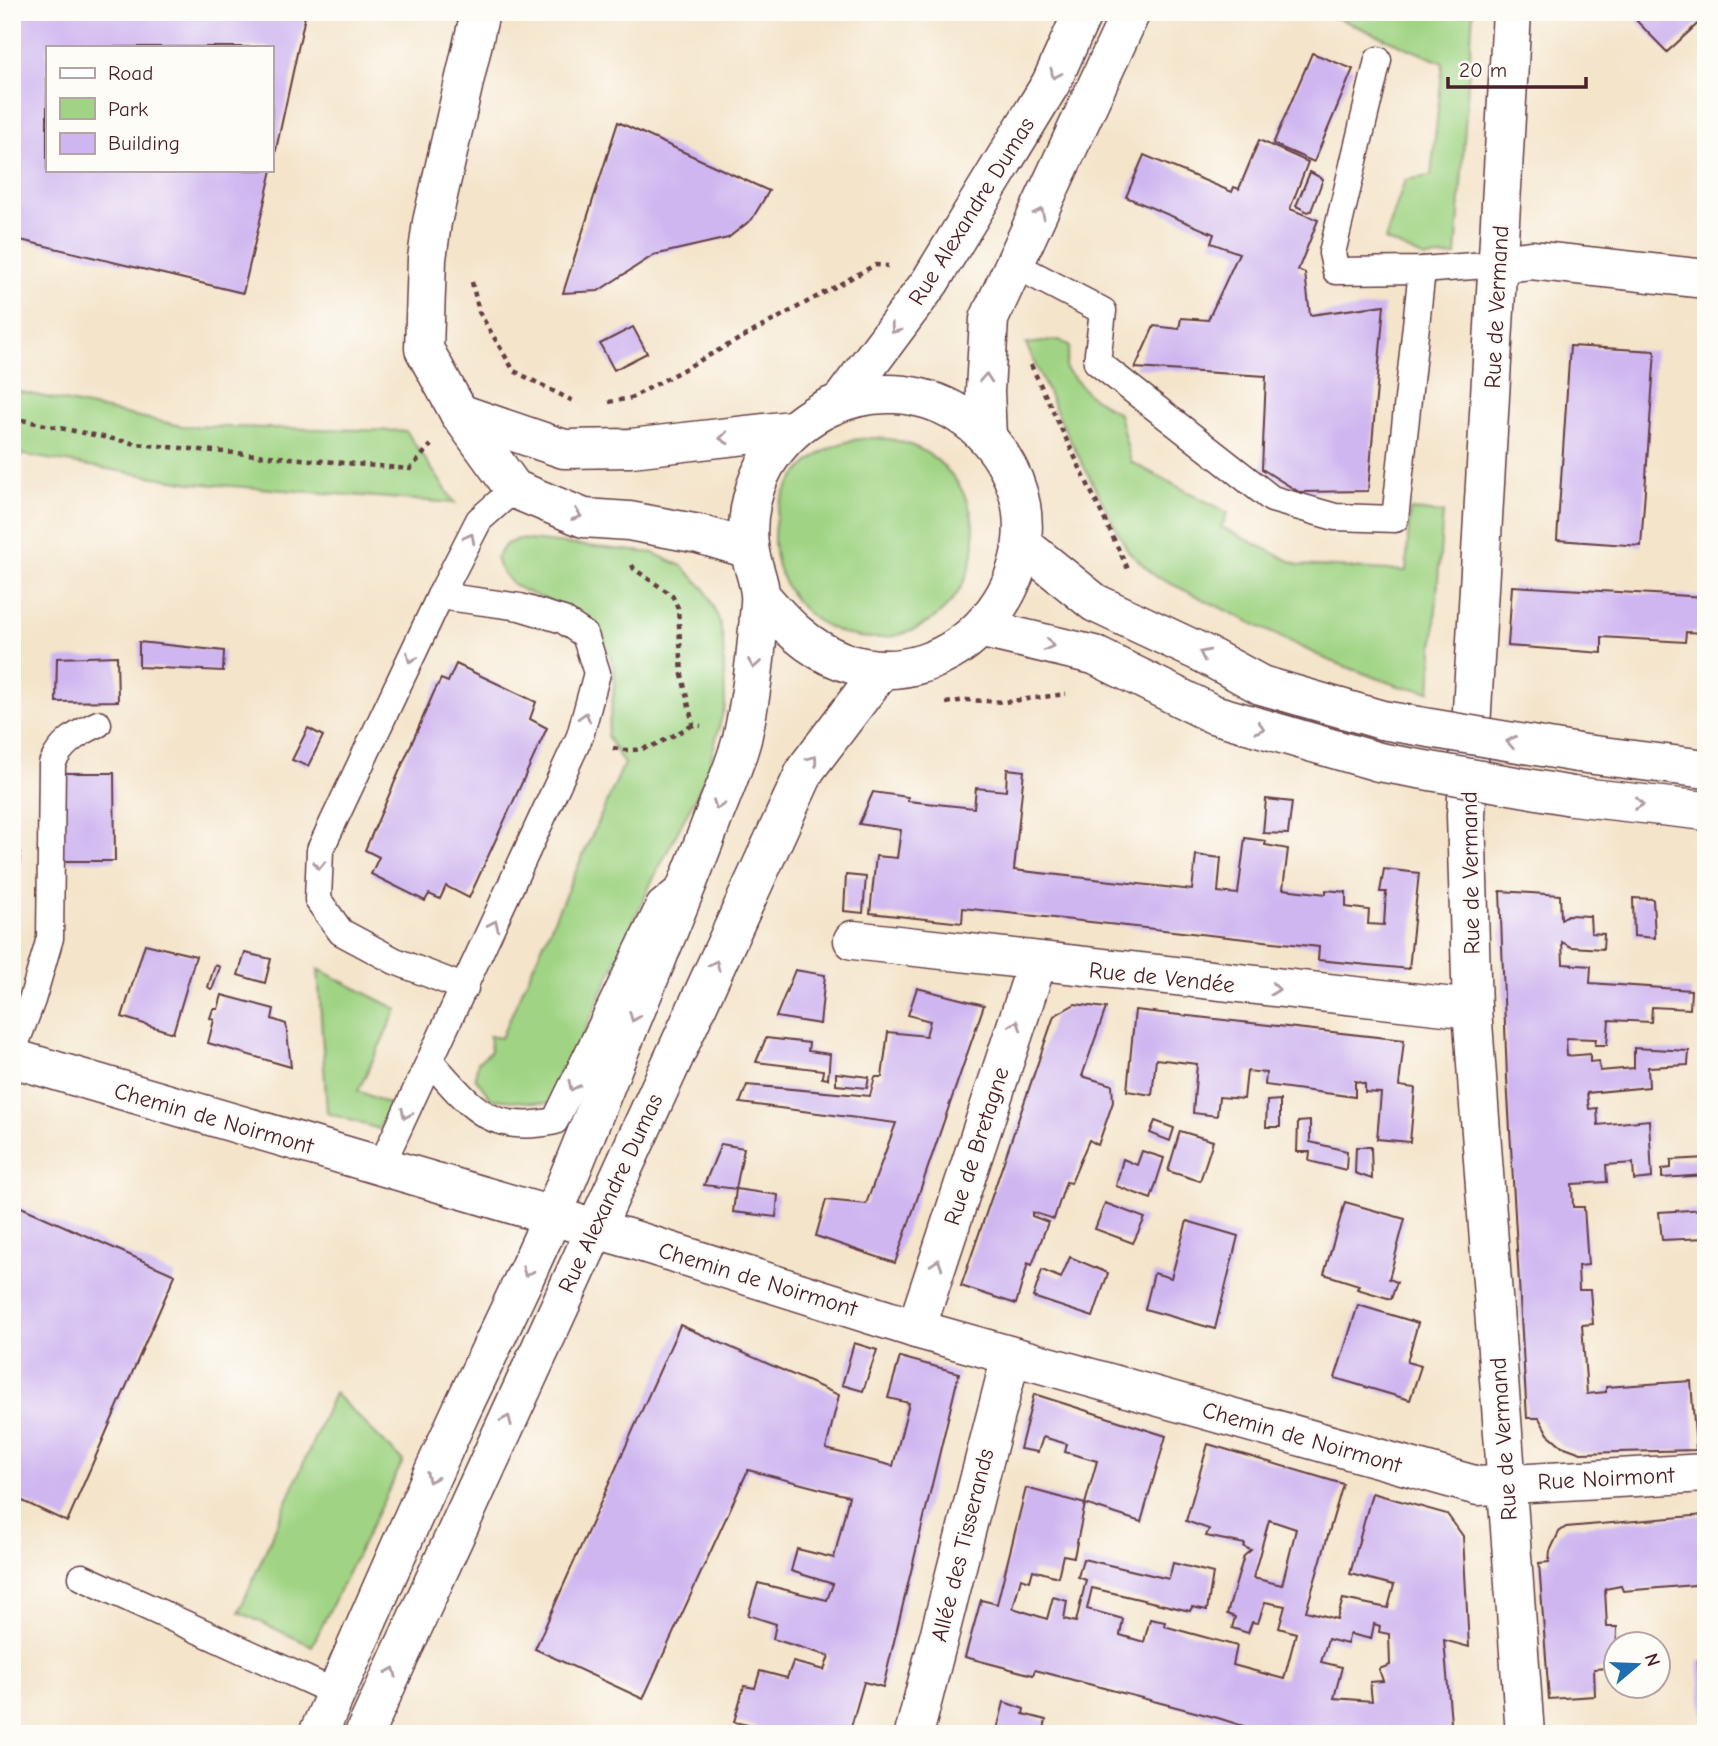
<svg xmlns="http://www.w3.org/2000/svg" width="1718" height="1746" viewBox="0 0 1718 1746" font-family="'Comic Neue',sans-serif">
<style>
.green{fill:#a0d484;stroke:#757a58;stroke-width:2}
.building{fill:#cfb6f0;fill-rule:evenodd}
.lines{fill:none;stroke-linecap:round;stroke-linejoin:round}
.lane-casing{stroke:#643d43;stroke-width:29}
.street-casing{stroke:#643d43;stroke-width:41}
.primary-casing{stroke:#643d43;stroke-width:41}
.path{stroke:#643d43;stroke-width:4.5;stroke-dasharray:5 5;stroke-linecap:butt}
.lane{stroke:#fff;stroke-width:26}
.street{stroke:#fff;stroke-width:38}
.primary{stroke:#fff;stroke-width:38}
.primary-bridge-casing{stroke:#643d43;stroke-width:41;stroke-linecap:butt}
.primary-bridge{stroke:#fff;stroke-width:38}
.oneway{stroke:#ae9aa0}
.labels{text-anchor:middle;stroke-width:5;stroke-linejoin:round;paint-order:stroke}
.street-label{font-size:23px;fill:#4a1f2b;stroke:#fdfcf7}
</style>
<rect width="100%" height="100%" fill="#fdfcf7"/>
<filter id="ink" filterUnits="userSpaceOnUse"><feTurbulence type="fractalNoise" baseFrequency=".0143" numOctaves="2"/><feDisplacementMap in="SourceGraphic" scale="14" xChannelSelector="R" yChannelSelector="G"/><feConvolveMatrix kernelMatrix="1 2 1 2 8 2 1 2 1" color-interpolation-filters="sRGB"/></filter>
<filter id="wash" filterUnits="userSpaceOnUse"><feTurbulence type="fractalNoise" baseFrequency=".00686" numOctaves="4" result="noise"/><feDisplacementMap in="SourceGraphic" scale="28" xChannelSelector="R" yChannelSelector="G"/><feGaussianBlur stdDeviation="1.57" result="paint"/><feColorMatrix in="noise" values="0 0 0 0 0 0 0 0 0 0 0 0 0 0 0 0 0 1.4 0 .05"/><feComposite in="paint" operator="in"/></filter>
<g filter="url(#wash)">
<rect width="100%" height="100%" fill="#f4e4ca"/>
<g class="green">
<path d="M1323 12H1473L1456 256 1425 258 1385 240 1405 180 1431 176 1443 63Z"/>
<path d="M1059 340 1070 346 1065 368 1088 394 1119 414 1131 462 1228 513 1221 527 1298 565 1406 571 1410 510 1443 513 1430 691 1398 686 1328 660 1155 576 1128 551 1067 434 1026 344Z"/>
<path d="M12 390 182 426 406 431 455 503 191 483 12 453Z"/>
<circle cx="874" cy="538" r="100"/>
<path d="M519 539 653 553 682 566 705 589 719 620 723 640 725 705 706 777 651 883 552 1104 491 1099 475 1077 478 1062 491 1051 489 1036 501 1038 624 764 607 736C610 715 616 692 614 671 611 645 586 615 562 605 535 594 505 591 496 558L506 544Z"/>
<path d="M318 969 397 1009 358 1091 391 1105 379 1129 327 1113Z"/>
<path d="M334 1393 403 1461 312 1646 239 1612Z"/>
</g>
<g id="blocks">
<g class="building">
<path d="M12 12H306L272 168 271 47H47V170H272L243 293 12 238Z"/>
<path d="M1628 12H1706V16L1667 52Z"/>
<path d="M1312 53 1353 69 1314 162 1273 144Z"/>
<path d="M618 122 769 191 752 219 728 238 654 255 598 291 563 293Z"/>
<path d="M1259 140 1308 162 1290 209 1318 220 1298 270 1305 273 1310 315 1384 305 1368 491 1299 492 1262 469 1266 376 1135 368 1154 326 1179 329 1181 318 1208 320 1239 253 1211 243 1214 234 1126 197 1144 155 1232 192 1234 187 1239 189Z"/>
<path d="M1310 172 1323 179 1311 211 1308 212 1296 206Z"/>
<path d="M633 327 647 353 614 370 600 344Z"/>
<path d="M1570 346 1655 351 1641 546 1557 540Z"/>
<path d="M1512 586 1706 597V633L1686 632 1685 642 1602 637V653L1508 646Z"/>
<path d="M139 642 224 651 223 671 139 667Z"/>
<path d="M117 656 118 701 56 702 57 658Z"/>
<path d="M456 664 536 702 530 719 547 728 469 898 446 886 440 899 429 894 425 901 371 874 379 857 365 850 434 692 441 679 448 682Z"/>
<path d="M308 728 323 736 308 766 292 760Z"/>
<path d="M1007 769 1024 771 1014 870 1192 890 1196 855 1221 858 1218 892 1238 894 1245 838 1266 841 1265 845 1288 849 1283 889 1326 894V890L1346 892V907L1369 910 1368 924 1384 925 1386 892H1380L1384 869 1419 873 1409 969 1318 960 1319 947 963 908 962 923 870 913 876 856 897 858 901 830 859 824 873 792 908 797V801L974 808 976 788 1006 791Z"/>
<path d="M59 773H114L115 861H59Z"/>
<path d="M1266 799 1292 802 1288 834 1263 833Z"/>
<path d="M12 850H20L18 921H12Z"/>
<path d="M846 875 866 877 863 913 844 911Z"/>
<path d="M1500 891 1560 895 1561 919 1568 915 1590 916 1591 933 1604 934 1603 949 1571 947 1562 942 1563 964 1591 966 1590 983 1691 990 1690 1009 1652 1007 1651 1022 1609 1020 1607 1045H1595L1596 1039 1566 1038 1567 1056 1590 1054V1062L1599 1061 1600 1071 1634 1068V1048L1689 1051 1688 1065 1648 1067 1649 1087 1587 1093 1589 1109 1597 1108 1598 1125 1649 1120 1652 1178 1634 1180 1633 1163 1606 1165 1607 1182 1572 1184 1573 1207H1584L1588 1265 1578 1266 1579 1290H1590L1593 1324 1582 1325 1587 1394 1606 1392V1387L1691 1381 1696 1450 1581 1453 1562 1446 1548 1434 1539 1418H1527L1507 1079Z"/>
<path d="M1633 898 1653 899 1655 938 1634 936Z"/>
<path d="M145 944 196 956 173 1033 122 1017Z"/>
<path d="M245 953 271 959 265 983 238 975Z"/>
<path d="M215 965 220 967 212 990 208 987Z"/>
<path d="M795 970 825 975 820 1024 776 1017Z"/>
<path d="M917 988 984 1005 895 1263 816 1236 826 1200 866 1204 896 1123 740 1103 747 1085 870 1096 875 1077H882L888 1032 926 1036 930 1021 908 1015Z"/>
<path d="M222 995 274 1009 272 1019 286 1024 291 1067 208 1043 214 1020 210 1018 213 1009H218Z"/>
<path d="M1075 1004 1106 1008 1082 1076 1112 1085 1113 1102 1098 1145 1089 1140 1071 1183 1066 1182 1054 1219 1032 1212V1216L1048 1222 1032 1265 1028 1263 1016 1304 961 1286 1054 1016Z"/>
<path d="M1135 1010 1404 1040 1399 1086 1415 1088 1410 1142 1377 1139 1381 1093 1365 1092V1084L1355 1081V1097L1265 1085 1266 1073 1247 1071 1244 1099 1219 1097 1217 1116 1193 1113 1197 1064 1156 1059 1152 1095 1127 1091Z"/>
<path d="M766 1038 809 1043 808 1051 830 1054 828 1079 822 1078 823 1070 756 1062Z"/>
<path d="M836 1073 869 1077 867 1088 836 1085Z"/>
<path d="M1280 1100V1127H1266L1267 1101Z"/>
<path d="M1155 1121 1174 1128 1170 1141 1150 1133Z"/>
<path d="M1310 1121V1142L1347 1151 1346 1170 1309 1161 1310 1152H1297L1298 1122Z"/>
<path d="M1180 1131 1213 1141 1200 1181 1168 1171Z"/>
<path d="M721 1144 744 1148 736 1189 704 1185Z"/>
<path d="M1356 1147H1371L1372 1179 1355 1173Z"/>
<path d="M1142 1151 1164 1158 1151 1199 1116 1186 1123 1159 1137 1165Z"/>
<path d="M1706 1158V1175L1662 1178V1169L1671 1168V1160Z"/>
<path d="M736 1189 778 1195 776 1217 733 1212Z"/>
<path d="M1345 1202 1405 1219 1389 1279 1397 1282 1391 1299 1357 1289 1359 1285 1324 1274Z"/>
<path d="M12 1203 175 1275 67 1522 12 1496Z"/>
<path d="M1105 1203 1145 1218 1133 1243 1095 1229Z"/>
<path d="M1706 1209V1238L1662 1240 1659 1212Z"/>
<path d="M1187 1221 1238 1236 1215 1329 1145 1309 1154 1273 1171 1278Z"/>
<path d="M1070 1257 1108 1273 1093 1317 1033 1297 1042 1270 1061 1278Z"/>
<path d="M1358 1305 1418 1323 1407 1362 1421 1366 1410 1400 1335 1378Z"/>
<path d="M680 1325 839 1395 826 1449 893 1466 909 1403 888 1398 900 1357 959 1373 883 1687 864 1682 849 1734H770L771 1730 734 1722 744 1686 755 1688 760 1671 787 1678 793 1662 824 1670 829 1656 773 1639 776 1624 748 1615 758 1583 827 1600 833 1584 791 1571 797 1549 834 1558 849 1496 840 1494 748 1470 643 1699 535 1649Z"/>
<path d="M854 1343 877 1350 863 1391 842 1385Z"/>
<path d="M1034 1394 1166 1436 1141 1522 1085 1504 1097 1461 1065 1452 1067 1444 1043 1437 1038 1452 1020 1449Z"/>
<path d="M1208 1444 1343 1484 1306 1611 1337 1619 1343 1599 1388 1608 1394 1585 1350 1574 1372 1493 1447 1514 1463 1536 1469 1647 1444 1640 1452 1734H1259L1252 1731 1253 1729 1218 1718 1035 1670 1033 1675 965 1657 981 1600 997 1604 1026 1488 1085 1504 1074 1557 1063 1555 1058 1577 1033 1570 1030 1581 1021 1578 1013 1608 1047 1619 1053 1597 1067 1601 1064 1619 1076 1622 1086 1580 1078 1577 1083 1559 1169 1579 1173 1563 1213 1573 1207 1610 1192 1607 1190 1611 1092 1588 1087 1609 1123 1619 1120 1635 1144 1642 1150 1619 1165 1622 1164 1626 1237 1646 1233 1665 1284 1679 1296 1633 1279 1628 1285 1606 1265 1602 1258 1623 1252 1622 1248 1633 1232 1628 1235 1617 1227 1614 1244 1556 1251 1550 1244 1547 1245 1544 1206 1536 1209 1529 1186 1521ZM1269 1520 1296 1529 1282 1585 1253 1578ZM1374 1624 1380 1626 1379 1632 1389 1634 1390 1665 1379 1669 1383 1681 1370 1682 1372 1701 1334 1698 1342 1667 1321 1662 1328 1639 1347 1644 1350 1634 1371 1639Z"/>
<path d="M1704 1515 1706 1584 1623 1591 1621 1586 1605 1589 1607 1627H1617L1616 1661 1609 1662V1668L1594 1669 1595 1696 1549 1699 1539 1563 1549 1562 1550 1551 1559 1532 1566 1527Z"/>
<path d="M1698 1661H1706V1731H1704Z"/>
<path d="M1004 1702 1024 1709 1023 1714 1046 1720 1043 1734H996Z"/>
</g>
</g>
</g>
<g filter="url(#ink)">
<use href="#blocks" fill-opacity="0" stroke="#643d43" stroke-width="2"/>
<g class="lines">
<g class="lane-casing">
<g id="lane">
<path d="M1378 60 1332 253 1336 271 1422 270 1498 264"/>
<path d="M1015 265 1103 311 1097 362 1272 499 1335 517 1395 519 1422 270"/>
<path d="M465 988 395 961 341 932 318 900 320 850 440 596 479 520 514 489"/>
<path d="M12 1053 32 1000 50 938 52 764C61 743 78 733 98 724"/>
<path d="M430 1061C471 1107 490 1135 555 1121L660 904 677 890"/>
<path d="M381 1166 580 736 597 673 585 635 563 620 520 607 440 596"/>
<path d="M82 1577 336 1693"/>
</g>
</g>
<g class="street-casing">
<g id="street">
<path d="M480 12 432 222 427 259 424 349 459 413 514 489 584 518 629 521 699 534 749 549"/>
<path d="M1512 12 1466 815 1472 1009 1525 1734"/>
<path d="M1498 264 1531 260 1706 279"/>
<path d="M459 413 564 449 631 448 791 430"/>
<path d="M853 940 1472 1009"/>
<path d="M12 1058 634 1240 916 1329 1478 1486 1706 1473"/>
<path d="M916 1329 1037 963"/>
<path d="M914 1734 1011 1356"/>
</g>
</g>
<g class="primary-casing">
<g id="primary">
<path d="M842 400 930 282 1051 83 1083 12"/>
<path d="M987 437 985 391 989 319 1131 12"/>
<path d="M1023 545 1095 603 1204 654 1261 685 1382 720"/>
<path d="M983 629 1094 655 1213 714 1379 762"/>
<path d="M1578 753 1706 769"/>
<path d="M1572 796 1706 811"/>
<path d="M318 1734C366 1625 413 1515 463 1407 493 1344 524 1281 552 1217 579 1153 605 1087 631 1022 659 954 687 887 713 818 723 792 735 765 742 739 752 695 757 648 760 603 762 586 753 569 750 552 744 519 753 480 773 453 835 370 959 374 1008 468 1063 572 955 703 842 661 807 648 785 624 761 596"/>
<path d="M364 1734 806 769 882 669"/>
</g>
</g>
<g class="path">
<path d="M472 282 479 312 514 371 577 403"/>
<path d="M1031 365 1128 569"/>
<path d="M609 402 631 398 875 265 888 266"/>
<path d="M12 418 137 444 410 469 431 445"/>
<path d="M632 565 634 569 672 595 678 608 682 675 693 725 701 726"/>
<path d="M946 703 966 700 1004 702 1066 694"/>
<path d="M613 748C645 756 665 739 693 725"/>
</g>
<use href="#lane" class="lane"/>
<use href="#street" class="street"/>
<use href="#primary" class="primary"/>
<g class="primary-bridge-casing">
<g id="primary-bridge">
<path d="M1382 720 1578 753"/>
<path d="M1379 762 1572 796"/>
</g>
</g>
<use href="#primary-bridge" class="primary-bridge"/>
</g>
<defs><path id="oneway-chevron" d="M-2-3.5L2.5 0L-2 3.5" fill="none" stroke-width="1.6" stroke-linecap="round" stroke-linejoin="round" transform="scale(1.75)"/></defs>
<g class="oneway">
<use href="#oneway-chevron" transform="translate(1055 74) rotate(115)"/>
<use href="#oneway-chevron" transform="translate(1040 213) rotate(-65)"/>
<use href="#oneway-chevron" transform="translate(895 329) rotate(127)"/>
<use href="#oneway-chevron" transform="translate(986 378) rotate(-86)"/>
<use href="#oneway-chevron" transform="translate(724 438) rotate(174)"/>
<use href="#oneway-chevron" transform="translate(577 515) rotate(19)"/>
<use href="#oneway-chevron" transform="translate(470 538) rotate(-63)"/>
<use href="#oneway-chevron" transform="translate(1049 645) rotate(13)"/>
<use href="#oneway-chevron" transform="translate(1204 654) rotate(-154)"/>
<use href="#oneway-chevron" transform="translate(411 658) rotate(115)"/>
<use href="#oneway-chevron" transform="translate(754 664) rotate(99)"/>
<use href="#oneway-chevron" transform="translate(585 717) rotate(-74)"/>
<use href="#oneway-chevron" transform="translate(1260 728) rotate(17)"/>
<use href="#oneway-chevron" transform="translate(1511 742) rotate(-170)"/>
<use href="#oneway-chevron" transform="translate(813 760) rotate(-53)"/>
<use href="#oneway-chevron" transform="translate(1639 804) rotate(6)"/>
<use href="#oneway-chevron" transform="translate(718 805) rotate(110)"/>
<use href="#oneway-chevron" transform="translate(319 865) rotate(92)"/>
<use href="#oneway-chevron" transform="translate(494 925) rotate(-65)"/>
<use href="#oneway-chevron" transform="translate(715 965) rotate(-65)"/>
<use href="#oneway-chevron" transform="translate(1275 989) rotate(6)"/>
<use href="#oneway-chevron" transform="translate(634 1017) rotate(112)"/>
<use href="#oneway-chevron" transform="translate(1016 1025) rotate(-72)"/>
<use href="#oneway-chevron" transform="translate(573 1086) rotate(116)"/>
<use href="#oneway-chevron" transform="translate(406 1114) rotate(115)"/>
<use href="#oneway-chevron" transform="translate(937 1264) rotate(-72)"/>
<use href="#oneway-chevron" transform="translate(527 1272) rotate(114)"/>
<use href="#oneway-chevron" transform="translate(507 1420) rotate(-66)"/>
<use href="#oneway-chevron" transform="translate(431 1478) rotate(114)"/>
<use href="#oneway-chevron" transform="translate(392 1672) rotate(-66)"/>
</g>
</g>
<g class="labels">
<g class="street-label">
<text transform="translate(971 211) rotate(-58)" y="8">Rue Alexandre Dumas</text>
<text transform="translate(1496 307) rotate(-87)" y="8">Rue de Vermand</text>
<text transform="translate(1470 873) rotate(-91)" y="8">Rue de Vermand</text>
<text transform="translate(1162 977) rotate(6)" y="8">Rue de Vendée</text>
<text transform="translate(214 1118) rotate(16)" y="8">Chemin de Noirmont</text>
<text transform="translate(976 1146) rotate(-72)" y="8">Rue de Bretagne</text>
<text transform="translate(610 1193) rotate(-65)" y="8">Rue Alexandre Dumas</text>
<text transform="translate(758 1279) rotate(17)" y="8">Chemin de Noirmont</text>
<text transform="translate(1302 1437) rotate(16)" y="8">Chemin de Noirmont</text>
<text transform="translate(1503 1439) rotate(-94)" y="8">Rue de Vermand</text>
<text transform="translate(1606 1478) rotate(-3)" y="8">Rue Noirmont</text>
<text transform="translate(962 1545) rotate(-76)" y="8">Allée des Tisserands</text>
</g>
</g>
<rect width="1718" height="1746" fill="none" stroke="#fdfcf7" stroke-width="42"/>
<rect x="46" y="46" width="228" height="126" fill="#fdfcf7" stroke="#b5a4a5" stroke-width="2"/>
<rect x="60" y="68" width="35" height="10" fill="#ffffff" stroke="#b5a4a5" stroke-width="2"/>
<text x="108" y="80" font-size="21" fill="#4a1f2b">Road</text>
<rect x="60" y="98" width="35" height="21" fill="#a0d484" stroke="#b5a4a5" stroke-width="2"/>
<text x="108" y="116" font-size="21" fill="#4a1f2b">Park</text>
<rect x="60" y="133" width="35" height="21" fill="#cfb6f0" stroke="#b5a4a5" stroke-width="2"/>
<text x="108" y="150" font-size="21" fill="#4a1f2b">Building</text>
<g transform="translate(1637 1665) rotate(71)"><circle r="33" fill="#fdfcf7" stroke="#b5a4a5" stroke-width="2"/>
<path d="M0-5L12 26L0 18L-12 26Z" fill="#1f6fb2"/>
<text y="-10" font-size="19" font-weight="bold" text-anchor="middle" fill="#4a1f2b">N</text>
</g>
<path d="M1448 77v10h138v-10" fill="none" stroke="#4a1f2b" stroke-width="3.5"/>
<text x="1459" y="77" font-size="21" fill="#4a1f2b" stroke="#fdfcf7" stroke-width="5" paint-order="stroke">20 m</text>
</svg>
